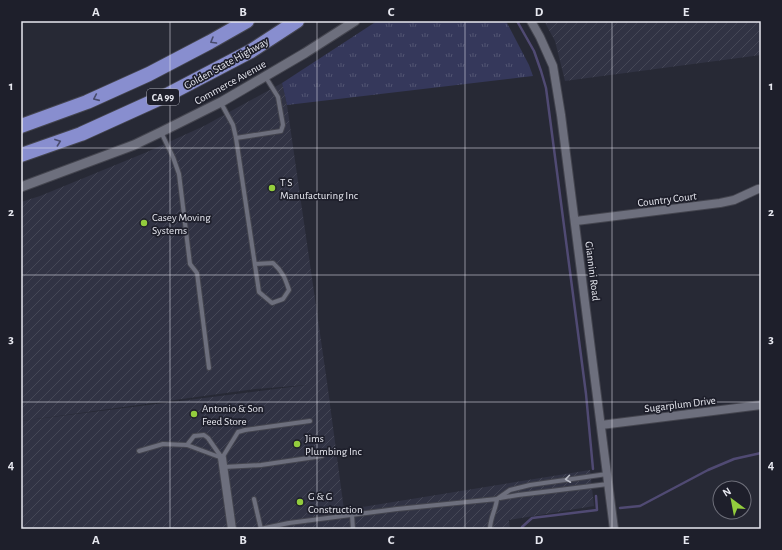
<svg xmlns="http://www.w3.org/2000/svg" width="782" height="550" viewBox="0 0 782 550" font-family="'Alegreya Sans',sans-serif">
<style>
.industrial{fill:url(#industrial-furrows)}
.grass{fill:url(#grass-tufts)}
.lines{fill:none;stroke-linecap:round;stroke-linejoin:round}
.stream{stroke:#504a73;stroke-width:2.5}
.service-casing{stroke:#44454f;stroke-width:6}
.minor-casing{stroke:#44454f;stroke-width:10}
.tertiary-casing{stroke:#44454f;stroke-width:11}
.motorway-casing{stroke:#44454f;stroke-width:16}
.service{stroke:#6d6f7d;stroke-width:4}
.minor{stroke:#6d6f7d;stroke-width:8}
.tertiary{stroke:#6d6f7d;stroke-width:9}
.motorway{stroke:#888ecf;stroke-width:14}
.oneway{stroke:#484b6d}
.oneway2{stroke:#bcbec8}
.grid{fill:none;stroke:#e7e8f0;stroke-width:1;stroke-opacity:0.55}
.poi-dot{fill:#93cd3d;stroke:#1e1f2b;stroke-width:1.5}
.labels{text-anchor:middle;stroke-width:3.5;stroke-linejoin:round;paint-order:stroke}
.shield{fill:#1e1f2b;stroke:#abacb5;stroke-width:1}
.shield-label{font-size:10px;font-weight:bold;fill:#e7e8f0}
.street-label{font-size:11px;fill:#e7e8f0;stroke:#1e1f2b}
.poi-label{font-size:11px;fill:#e7e8f0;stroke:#1e1f2b;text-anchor:start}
.neatline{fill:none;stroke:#e7e8f0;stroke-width:1.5}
.grid-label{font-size:13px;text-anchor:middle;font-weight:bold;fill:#e7e8f0}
</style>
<defs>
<pattern id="industrial-furrows" width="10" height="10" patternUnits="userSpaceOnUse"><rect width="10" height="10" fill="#313344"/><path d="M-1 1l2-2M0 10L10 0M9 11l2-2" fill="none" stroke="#454756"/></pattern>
<pattern id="grass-tufts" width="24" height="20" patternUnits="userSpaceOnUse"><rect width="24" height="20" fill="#35385b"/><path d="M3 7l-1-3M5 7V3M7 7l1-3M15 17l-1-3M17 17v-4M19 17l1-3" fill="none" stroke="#525573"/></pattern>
</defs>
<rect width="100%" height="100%" fill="#272935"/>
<g class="industrial">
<path d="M544 21H761V55L565 81 555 41Z"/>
<path d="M282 83 287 105 327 382 344 510 590 470 594 506 509 520 510 529H21V421L307 385 255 389 21 421V202L40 196 147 152 204 126Z"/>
</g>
<path class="grass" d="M377 21H506L529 65 533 76 287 105 282 83Z"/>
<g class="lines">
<g class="stream">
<path d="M517 21 534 51 541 71 546 88 586 394 593 469"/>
<path d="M620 508 640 506 708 470 734 459 761 453"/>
<path d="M522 529V527L532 518 597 510 596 496"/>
</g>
<g class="service-casing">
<g id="service">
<path d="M221 103 233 125 236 138 281 131 283 125 278 97 265 76"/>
<path d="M161 132 173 157 179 174 190 264 197 273 209 368"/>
<path d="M236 138 259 292 272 303 283 299 289 290C285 278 283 272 273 263L255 264"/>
<path d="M187 445 194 436 204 435 208 438 222 458"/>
<path d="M139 451 163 444 187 445 222 458"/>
<path d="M222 458 238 432 245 430 310 421"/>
<path d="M224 467 261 465 322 456"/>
<path d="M500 498 518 495 543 492 608 484"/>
<path d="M254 499 261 529"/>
<path d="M497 499 510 490 530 485 607 474"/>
<path d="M352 515 353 529"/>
<path d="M260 529 289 523 397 509 497 499C496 509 490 518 490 529"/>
</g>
</g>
<g class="minor-casing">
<g id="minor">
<path d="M531 21 540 37 553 66 561 115 614 529"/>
<path d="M576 221 720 203 734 200 758 189"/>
<path d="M601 425 761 405"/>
<path d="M222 458 232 529"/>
</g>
</g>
<g class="tertiary-casing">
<path id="tertiary" d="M21 187 134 145 161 132 223 101 305 53 355 21"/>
</g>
<g class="motorway-casing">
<g id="motorway">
<path d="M21 126 87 102 149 74 210 42 247 21"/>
<path d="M21 155 81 134 167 95 251 51 297 21"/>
</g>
</g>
<use href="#service" class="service"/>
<use href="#minor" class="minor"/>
<use href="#tertiary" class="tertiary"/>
<use href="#motorway" class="motorway"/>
</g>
<defs><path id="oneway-chevron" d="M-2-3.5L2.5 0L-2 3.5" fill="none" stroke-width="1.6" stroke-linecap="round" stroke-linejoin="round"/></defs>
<g class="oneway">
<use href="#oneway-chevron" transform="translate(213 41) rotate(150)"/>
<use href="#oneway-chevron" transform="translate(96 98) rotate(156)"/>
<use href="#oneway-chevron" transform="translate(58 142) rotate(-20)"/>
</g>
<use class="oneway2" href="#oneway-chevron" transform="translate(568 479) rotate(172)"/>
<path class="grid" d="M170 21V529M317 21V529M465 21V529M612 21V529M21 148H761M21 275H761M21 402H761"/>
<g class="poi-dot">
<circle cx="272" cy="188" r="4"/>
<circle cx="144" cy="223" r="4"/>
<circle cx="194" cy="414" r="4"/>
<circle cx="297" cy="444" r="4"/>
<circle cx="300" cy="502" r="4"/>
</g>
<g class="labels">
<rect class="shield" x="147" y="89" width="32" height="16" rx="3"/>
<g class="shield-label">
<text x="163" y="101">CA 99</text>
</g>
<g class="street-label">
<text transform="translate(226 63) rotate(-29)" y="4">Golden State Highway</text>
<text transform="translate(230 82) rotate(-29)" y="4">Commerce Avenue</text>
<text transform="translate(667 199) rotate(-7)" y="4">Country Court</text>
<text transform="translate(593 271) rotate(83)" y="4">Giannini Road</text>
<text transform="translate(680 404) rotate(-7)" y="4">Sugarplum Drive</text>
</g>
<g class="poi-label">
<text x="280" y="186">T S<tspan x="280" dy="13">Manufacturing Inc</tspan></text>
<text x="152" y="221">Casey Moving<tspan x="152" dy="13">Systems</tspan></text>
<text x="202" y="412">Antonio &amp; Son<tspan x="202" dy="13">Feed Store</tspan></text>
<text x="305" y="442">Jims<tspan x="305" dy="13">Plumbing Inc</tspan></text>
<text x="308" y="500">G &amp; G<tspan x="308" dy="13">Construction</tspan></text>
</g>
</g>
<rect width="782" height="550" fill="none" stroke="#1e1f2b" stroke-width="44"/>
<g transform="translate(732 500) rotate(328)"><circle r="19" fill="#1e1f2b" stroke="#6e6f7a"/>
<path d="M0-3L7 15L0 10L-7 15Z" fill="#93cd3d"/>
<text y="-6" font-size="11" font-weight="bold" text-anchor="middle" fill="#e7e8f0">N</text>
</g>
<rect x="22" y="22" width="738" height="506" class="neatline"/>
<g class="grid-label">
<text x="96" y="16">A</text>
<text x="243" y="16">B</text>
<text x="391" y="16">C</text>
<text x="539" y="16">D</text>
<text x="686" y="16">E</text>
<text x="11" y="90">1</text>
<text x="771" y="90">1</text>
<text x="11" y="216">2</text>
<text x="771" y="216">2</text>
<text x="11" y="343">3</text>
<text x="771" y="343">3</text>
<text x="11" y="469">4</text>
<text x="771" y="469">4</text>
<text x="96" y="544">A</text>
<text x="243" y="544">B</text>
<text x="391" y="544">C</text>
<text x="539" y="544">D</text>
<text x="686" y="544">E</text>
</g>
</svg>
